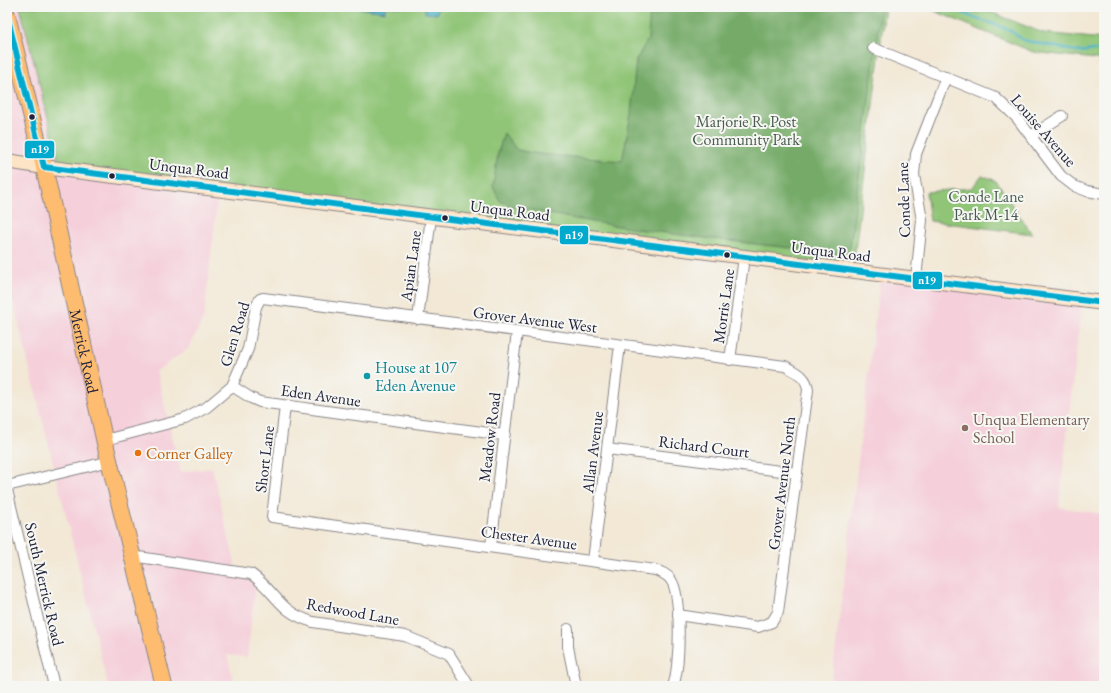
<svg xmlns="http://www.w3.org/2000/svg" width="1111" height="693" viewBox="0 0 1111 693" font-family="'EB Garamond',serif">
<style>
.built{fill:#f5cfda}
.green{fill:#90c577;stroke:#597459}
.forest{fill:#74aa68;stroke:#4b6652}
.water{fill:#44afc3;stroke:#33687f}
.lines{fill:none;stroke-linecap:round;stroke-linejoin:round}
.stream{stroke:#44afc3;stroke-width:2.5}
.street-casing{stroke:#8a8588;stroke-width:12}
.secondary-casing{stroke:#8a8588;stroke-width:16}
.primary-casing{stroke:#8a8588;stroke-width:18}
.street{stroke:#fff;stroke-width:10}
.secondary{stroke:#fee4c6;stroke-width:14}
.primary{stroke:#fdbc70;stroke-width:16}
.bus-1-casing{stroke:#f6f6f2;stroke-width:9}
.bus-1{stroke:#00a9ce;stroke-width:6}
.bus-dot{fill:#22223b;stroke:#f6f6f2;stroke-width:1.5}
.culture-dot{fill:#0f9aa8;stroke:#f6f6f2;stroke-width:1.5}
.education-dot{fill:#8d6e63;stroke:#f6f6f2;stroke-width:1.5}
.food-dot{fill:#e8710a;stroke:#f6f6f2;stroke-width:1.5}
.labels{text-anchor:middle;stroke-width:4;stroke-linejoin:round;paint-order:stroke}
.park-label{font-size:16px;fill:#485b50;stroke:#f6f6f2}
.street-label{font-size:16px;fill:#22223b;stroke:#f6f6f2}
.culture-label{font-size:16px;fill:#0d838f;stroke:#f6f6f2;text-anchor:start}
.education-label{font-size:16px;fill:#785e54;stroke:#f6f6f2;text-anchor:start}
.food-label{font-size:16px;fill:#c56008;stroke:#f6f6f2;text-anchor:start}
.line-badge{stroke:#f6f6f2;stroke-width:1.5}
.badge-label{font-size:11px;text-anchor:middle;font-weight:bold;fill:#fff}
</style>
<rect width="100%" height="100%" fill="#f6f6f2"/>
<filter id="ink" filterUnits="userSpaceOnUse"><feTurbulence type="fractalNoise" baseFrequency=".025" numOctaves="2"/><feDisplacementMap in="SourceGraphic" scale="8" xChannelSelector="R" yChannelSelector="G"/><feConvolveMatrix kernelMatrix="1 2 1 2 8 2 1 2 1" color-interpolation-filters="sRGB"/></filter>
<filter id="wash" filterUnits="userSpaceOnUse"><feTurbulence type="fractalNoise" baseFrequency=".012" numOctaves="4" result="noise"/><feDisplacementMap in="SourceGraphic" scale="16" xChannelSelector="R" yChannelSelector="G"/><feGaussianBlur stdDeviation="0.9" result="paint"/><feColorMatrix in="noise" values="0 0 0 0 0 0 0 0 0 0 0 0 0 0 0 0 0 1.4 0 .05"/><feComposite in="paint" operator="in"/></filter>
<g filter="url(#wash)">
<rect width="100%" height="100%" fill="#f2e8d5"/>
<g class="built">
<path d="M7 7H20L219 186 204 317 189 348 156 371 181 472 212 468 235 563 232 577 256 581 247 657 227 655 235 686H108L9 284H7Z"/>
<path d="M881 270 1082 298 1059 507 1104 514V686H831Z"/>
</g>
<g class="green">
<path d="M20 7H885L853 267 60 166Z"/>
<path d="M925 7H978L1043 33 1104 39V60L1033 52Z"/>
<path d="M982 175 996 181 1032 234 930 221 926 192 972 188Z"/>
</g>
<path class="forest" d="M650 7H881L850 248 844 254C733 241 621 231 512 206L500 201 493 187 498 153 504 133 517 150 539 154 622 161 631 114 636 60 648 39Z"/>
<g class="water">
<path d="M352 7H385V12Z"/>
<path d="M425 7H438L437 14 425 13Z"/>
</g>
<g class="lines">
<path class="stream" d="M949 7 977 19 994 24 1011 31 1023 40 1080 52 1093 50 1104 51"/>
</g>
</g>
<g filter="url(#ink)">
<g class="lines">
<g class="street-casing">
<g id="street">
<path d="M873 48 996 98 1017 118 1061 176 1074 186 1087 191 1104 194"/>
<path d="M1031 136 1062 116"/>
<path d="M916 279 922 220 914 175 916 154 946 77"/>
<path d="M418 319 431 217"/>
<path d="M730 360 744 257"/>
<path d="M232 386 251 398 260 402 504 435"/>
<path d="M285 406 272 517 655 570C661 572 667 574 671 580 682 596 680 668 673 686"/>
<path d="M105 440 185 419 207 407 232 386 248 349 256 307 260 299 263 298 785 366C796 372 807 376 808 390L778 612 772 622 758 627 678 615"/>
<path d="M607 449 797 473"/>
<path d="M7 486 110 461"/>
<path d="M7 490 54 686"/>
<path d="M491 546 517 332"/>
<path d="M132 556 251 574C277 592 278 612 313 622L405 636 449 654 469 686"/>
<path d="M593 561 620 345"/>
<path d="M568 629V647L576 686"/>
</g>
</g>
<g class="secondary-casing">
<path id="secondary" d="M7 161 44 167 1104 303"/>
</g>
<g class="primary-casing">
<g id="primary">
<path id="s1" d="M7 15 44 167 107 452 164 686"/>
</g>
</g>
<use href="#street" class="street"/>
<use href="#secondary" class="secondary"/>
<use href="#primary" class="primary"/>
<g class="bus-1-casing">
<g id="bus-1">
<path d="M7 15 44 167"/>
<path d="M44 167 1104 303"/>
</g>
</g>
<use href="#bus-1" class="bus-1"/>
</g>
</g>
<g class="bus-dot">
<circle cx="32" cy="117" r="3.5"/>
<circle cx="112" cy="176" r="3.5"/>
<circle cx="445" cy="218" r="3.5"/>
<circle cx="727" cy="255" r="3.5"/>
</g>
<circle class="culture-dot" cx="367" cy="376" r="4"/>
<circle class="education-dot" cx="965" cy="428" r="4"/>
<circle class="food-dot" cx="138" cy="453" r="4"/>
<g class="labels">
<g class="park-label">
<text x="746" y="127">Marjorie R. Post<tspan x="746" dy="18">Community Park</tspan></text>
<text x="986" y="202">Conde Lane<tspan x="986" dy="18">Park M-14</tspan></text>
</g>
<g class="street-label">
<text transform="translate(1044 130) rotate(49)" y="6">Louise Avenue</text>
<text transform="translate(189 168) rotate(7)" y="6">Unqua Road</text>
<text transform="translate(903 200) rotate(-92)" y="6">Conde Lane</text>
<text transform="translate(510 210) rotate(7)" y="6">Unqua Road</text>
<text transform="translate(831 251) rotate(7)" y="6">Unqua Road</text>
<text transform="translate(410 266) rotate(-82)" y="6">Apian Lane</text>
<text transform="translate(723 306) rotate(-82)" y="6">Morris Lane</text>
<text transform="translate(535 319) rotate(7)" y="6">Grover Avenue West</text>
<text transform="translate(234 334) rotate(-73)" y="6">Glen Road</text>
<text dy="6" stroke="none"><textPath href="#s1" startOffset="345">Merrick Road</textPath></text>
<text transform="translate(321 395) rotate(8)" y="6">Eden Avenue</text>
<text transform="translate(489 437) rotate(-83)" y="6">Meadow Road</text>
<text transform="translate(704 446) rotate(7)" y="6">Richard Court</text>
<text transform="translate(592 452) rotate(-83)" y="6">Allan Avenue</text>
<text transform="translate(264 459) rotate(-83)" y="6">Short Lane</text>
<text transform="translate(781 483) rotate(-83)" y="6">Grover Avenue North</text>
<text transform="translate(529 537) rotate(8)" y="6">Chester Avenue</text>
<text transform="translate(45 584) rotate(77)" y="6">South Merrick Road</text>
<text transform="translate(353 611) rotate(10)" y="6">Redwood Lane</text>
</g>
<g class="culture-label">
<text x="375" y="373">House at 107<tspan x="375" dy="18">Eden Avenue</tspan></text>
</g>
<g class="education-label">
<text x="973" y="425">Unqua Elementary<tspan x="973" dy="18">School</tspan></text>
</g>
<g class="food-label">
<text x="146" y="459">Corner Galley</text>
</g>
</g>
<g class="line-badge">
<rect x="24" y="140" width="31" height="19" rx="4" fill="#00a9ce"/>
<rect x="559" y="225" width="30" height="20" rx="4" fill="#00a9ce"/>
<rect x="912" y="271" width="31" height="19" rx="4" fill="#00a9ce"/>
</g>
<g class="badge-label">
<text x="40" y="153">n19</text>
<text x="574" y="239">n19</text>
<text x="927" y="284">n19</text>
</g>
<rect width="1111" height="693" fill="none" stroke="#f6f6f2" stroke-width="24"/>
</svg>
